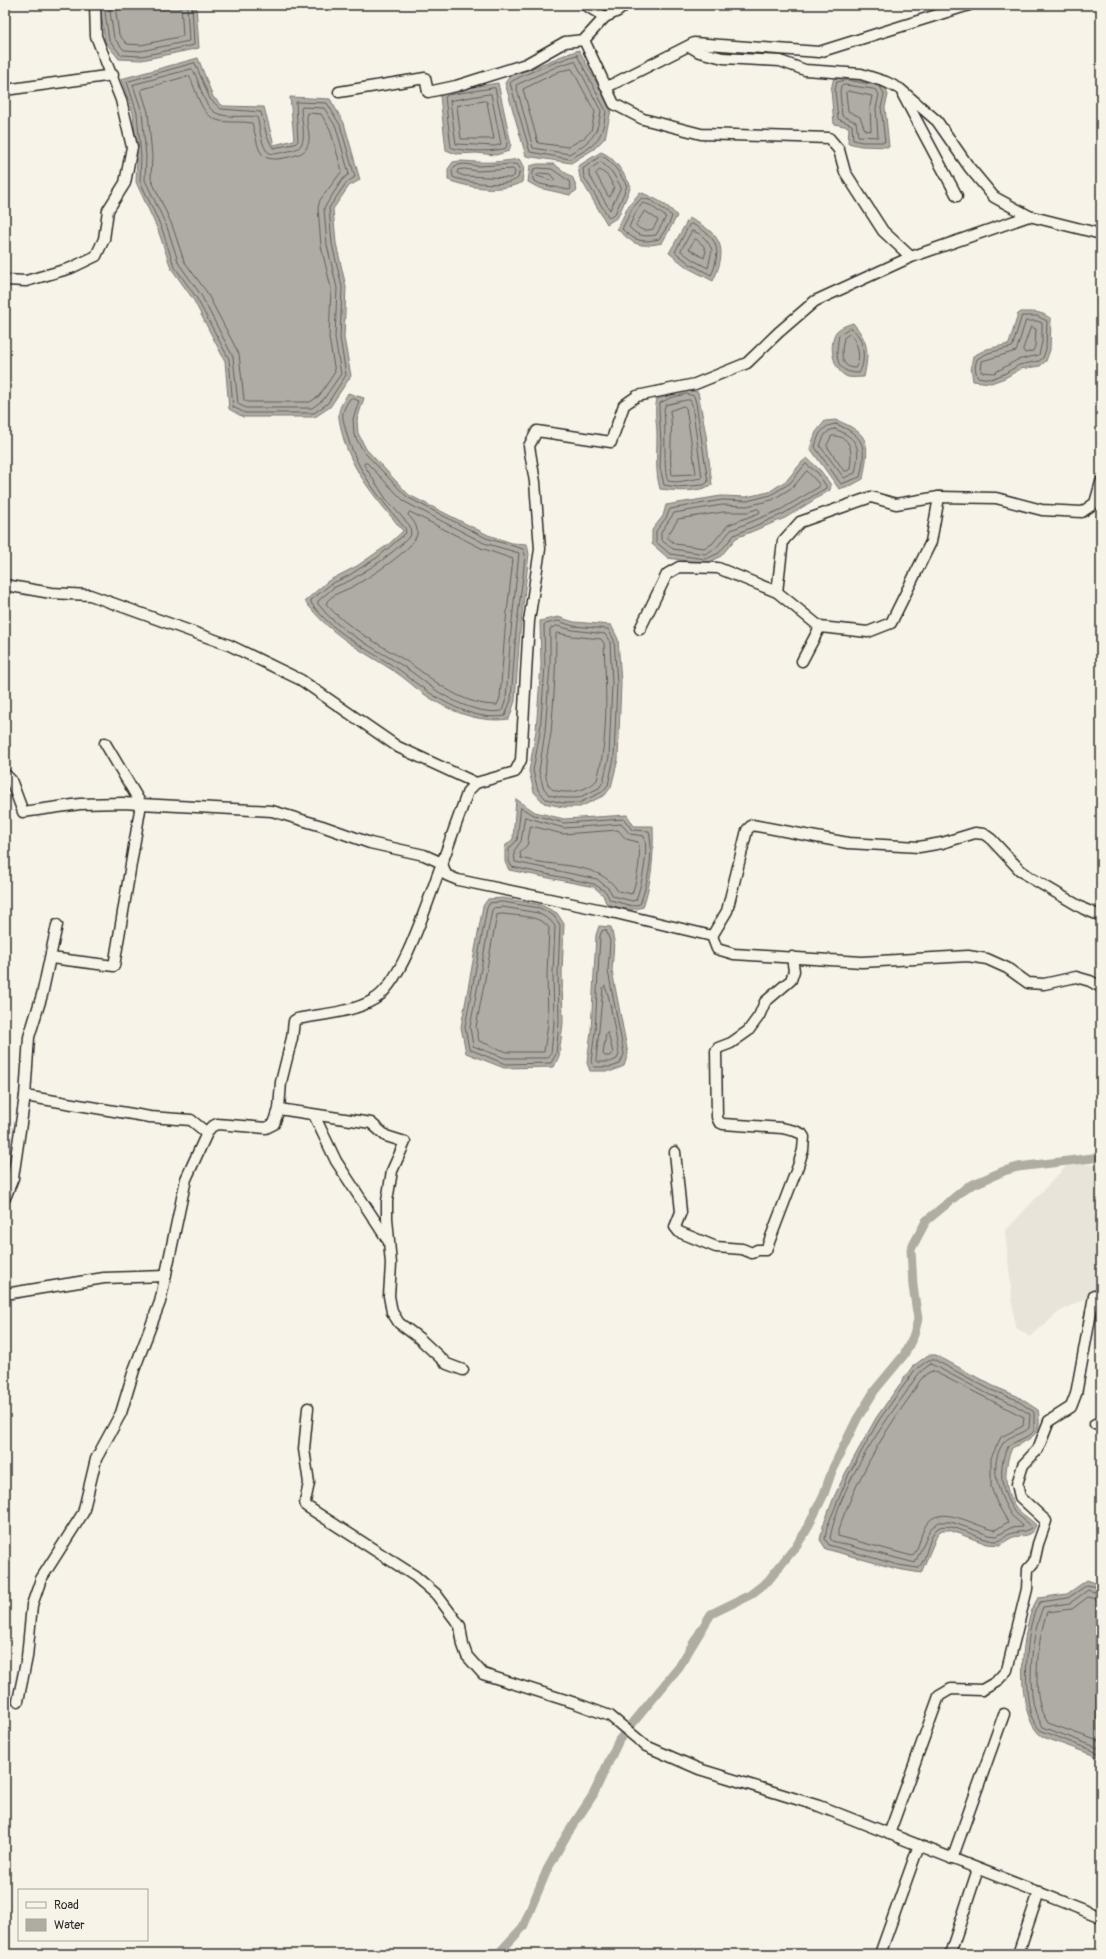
<svg xmlns="http://www.w3.org/2000/svg" width="1106" height="1959" viewBox="0 0 1106 1959" font-family="Pangolin,sans-serif">
<style>
.built{fill:#e8e4da}
.water{fill:#afaca4;stroke:#7a7874}
.lines{fill:none;stroke-linecap:round;stroke-linejoin:round}
.shore{stroke:#605f5b;stroke-width:1}
.canal{stroke:#afaca4;stroke-width:9}
.minor-casing{stroke:#2b2b2b;stroke-width:13}
.minor{stroke:#f7f3e8;stroke-width:10}
</style>
<rect width="100%" height="100%" fill="#f7f3e8"/>
<filter id="ink" filterUnits="userSpaceOnUse"><feTurbulence type="fractalNoise" baseFrequency=".025" numOctaves="2"/><feDisplacementMap in="SourceGraphic" scale="8" xChannelSelector="R" yChannelSelector="G"/><feConvolveMatrix kernelMatrix="1 2 1 2 8 2 1 2 1" color-interpolation-filters="sRGB"/></filter>
<g filter="url(#ink)">
<path class="built" d="M1070 1162 1101 1166V1298L1091 1295 1059 1312 1030 1337 1015 1327 1005 1231Z"/>
<g class="water">
<path d="M100 5H196L199 48 142 60 119 59 105 42Z"/>
<path d="M579 50 611 110 605 138 594 149 571 163 526 156 505 83 510 76C534 69 555 57 579 50Z"/>
<path d="M198 58 213 97 223 106 264 107 274 145 294 140 290 97 330 99 344 123 360 180 349 186 333 209 336 243 346 287 344 338 351 376 330 407 315 417H243L229 409 225 361 193 299 171 268 158 230 136 182 137 157 133 113 121 79Z"/>
<path d="M834 77 876 80 884 85 888 95 885 107 889 147 861 146 848 143 849 127 834 124 831 90Z"/>
<path d="M498 83 511 144 509 151 496 155 476 153 456 154 446 150 440 96 446 91Z"/>
<path d="M601 152C615 157 623 173 631 186L618 217 607 224 580 178 578 166Z"/>
<path d="M519 159 524 167 522 182C502 193 469 188 448 180V169L453 162C462 160 470 162 478 162 492 163 506 161 519 159Z"/>
<path d="M537 164H554L573 178 577 190 570 195 539 188 528 182 530 166Z"/>
<path d="M640 192C654 198 668 204 677 216L662 243C638 248 635 245 617 229L628 207Z"/>
<path d="M689 218C721 234 729 247 713 281L688 268 669 253Z"/>
<path d="M1021 312C1033 312 1042 311 1051 319L1050 350 1046 361 1040 366 1020 369 1005 378 991 383 973 381 971 367 973 356 987 349 1009 344 1018 314Z"/>
<path d="M853 323C869 342 869 353 864 377 859 377 852 378 848 377 833 372 828 344 836 332 840 327 847 325 853 323Z"/>
<path d="M687 390 698 392 706 435 712 485C696 493 677 491 660 489 655 471 657 454 657 436 657 423 654 411 657 399Z"/>
<path d="M348 393 364 398 357 420 358 433 366 449 409 495 488 535 512 543 527 544 529 554 520 632 515 701 509 719C476 724 441 708 416 688 410 683 404 678 397 673 361 650 331 636 305 601L328 581 357 566 389 544 403 531C378 500 352 473 342 433 341 427 338 418 339 412 340 405 345 399 348 393Z"/>
<path d="M836 420C872 434 869 445 863 479L852 485 839 489 810 448 816 432 825 421Z"/>
<path d="M807 458 821 471 831 485 830 490 785 518 736 538 721 556 706 564 668 558 652 544V530L663 516 666 505 721 496 746 497 769 492 787 480 802 462Z"/>
<path d="M558 617 574 622 611 625 618 639 621 683 618 759 611 787 605 795 580 807H563L544 803 534 792 529 771 536 731 541 665 540 621Z"/>
<path d="M516 799 535 812 564 819 627 815 634 826H653C654 855 652 880 643 907 629 912 620 908 606 903L603 895 594 887 509 870 505 862V846L513 839Z"/>
<path d="M503 898 541 905 557 913 564 924 562 973 563 1023 559 1056 554 1067 504 1068 466 1053 461 1027 483 906 488 899Z"/>
<path d="M599 926 611 927 614 941 612 971 628 1054 624 1066 612 1071H590L587 1063 591 1031 596 935Z"/>
<path d="M928 1355H936L993 1386 1017 1396 1038 1410C1043 1436 1032 1437 1012 1448 1003 1468 1003 1494 1019 1511 1025 1516 1031 1520 1036 1525 1031 1539 1020 1534 1011 1538 1007 1540 1003 1543 1000 1545L987 1544 949 1530H942L938 1533 921 1573 897 1569 826 1549 820 1540 823 1526 834 1497 846 1472 876 1418 912 1367Z"/>
<path d="M1087 1580 1101 1585V1758L1043 1737C1013 1718 1020 1623 1038 1598L1067 1594Z"/>
</g>
<g class="lines">
<g class="shore">
<path d="M104 5 109 40 121 55 142 56 194 45 192 5"/>
<path d="M109 5 114 38 124 50 141 51 189 41 187 5"/>
<path d="M115 5 119 35 127 44 141 45 183 36 181 5"/>
<path d="M577 55 606 111C602 141 596 145 570 159L530 152 510 83C513 78 568 57 577 55Z"/>
<path d="M575 61 601 111C597 137 591 141 569 154L533 148 516 85 558 66Z"/>
<path d="M195 63 210 99 221 109 261 112 267 137 273 148 295 144 298 141 296 102 327 103 340 125 355 177 346 183 329 208 332 244 342 287 340 338 346 375 327 404 314 413H245L233 407 229 359 196 297 174 266 162 229 140 181 141 157 137 113 127 82Z"/>
<path d="M192 69C202 82 201 111 222 115 233 118 246 115 257 117 260 127 260 140 266 150 270 155 275 154 280 153 286 151 294 151 298 148 308 142 301 119 301 109L302 107 324 108 336 127 349 174 342 180 324 208 327 245 337 288 335 338 341 374 323 400 312 408H246L238 404 233 357 201 295 179 264 167 227 145 180 146 157 142 112 133 85Z"/>
<path d="M572 69 595 112 591 131 584 138 568 147 538 143 523 89 560 71Z"/>
<path d="M189 76C198 91 199 116 220 121 231 123 242 121 252 123 260 148 255 165 289 157 296 155 304 154 307 147 313 136 304 123 308 113L321 114 330 129 342 171 320 200 318 208 321 246 331 288 329 338 335 372 319 396 310 402H248L244 400 239 354 206 291 184 261 172 225 151 179 152 156 148 112 141 90Z"/>
<path d="M871 84 846 80 837 82 835 90 838 119 852 125 853 140 862 142H885L881 107 884 95 881 88 878 86"/>
<path d="M846 85 873 89 877 91 879 95 876 108 878 137 858 136 856 122 842 116 840 91 841 86Z"/>
<path d="M495 88 507 143 506 148C496 152 459 152 451 147L445 97 448 95Z"/>
<path d="M848 91 872 96 870 106 871 131 865 130 860 117 848 111 846 93Z"/>
<path d="M491 94 501 144 495 146 456 144 450 101Z"/>
<path d="M485 101 487 102 494 139H461L457 106Z"/>
<path d="M601 156C613 160 621 176 627 186L615 214 609 218 584 177 583 169Z"/>
<path d="M601 162 612 172 621 187 610 210 589 175V170Z"/>
<path d="M465 164 477 166 517 164 520 168 518 178C507 188 466 183 453 177L452 170 455 166Z"/>
<path d="M538 168 552 169 569 181 571 189 569 190 540 184 533 180V170Z"/>
<path d="M465 169 477 171 513 169 515 172 514 176 510 178 464 176 457 173 458 170Z"/>
<path d="M600 170 608 176 614 187 610 197 608 196 596 174Z"/>
<path d="M539 173 550 174 555 180 553 181 537 176Z"/>
<path d="M642 198 652 201 672 216 669 224 659 239C642 243 635 241 622 229L632 209Z"/>
<path d="M643 203 650 205 666 217 656 235C644 237 637 236 629 227L636 212Z"/>
<path d="M645 211 658 220 653 229C646 231 640 231 636 225Z"/>
<path d="M692 224C708 232 720 241 716 260 715 265 714 270 711 275L690 264 675 252 689 225Z"/>
<path d="M692 231C702 233 708 241 712 250L708 268 693 260 681 251Z"/>
<path d="M696 239 703 245 706 251 704 258 689 249 694 240Z"/>
<path d="M1022 316H1037L1047 321 1046 349 1043 358 1039 361 1019 365 1004 374 991 379 977 377 975 367 977 359 988 353 1012 347Z"/>
<path d="M1026 321H1037L1042 323V342L1039 355 1017 360 994 373 981 372 982 361 1016 351Z"/>
<path d="M1031 327 1036 329 1035 346 1033 351 1025 353 1023 350Z"/>
<path d="M850 328C864 334 867 361 859 373 833 373 836 354 839 335Z"/>
<path d="M850 334C858 342 862 359 855 368 838 368 842 348 844 338Z"/>
<path d="M687 394 694 396 696 403 708 482 704 485 677 487 664 485 660 467 661 443 659 409 660 403 670 398Z"/>
<path d="M352 398 359 401 353 419 354 435 364 452 407 497 486 538 523 549 525 554 523 576 516 631 511 700 505 716C476 721 443 703 420 686 412 681 406 674 398 669 367 649 333 633 311 603V600L331 584 348 576 378 557 406 533 405 528C380 499 356 470 346 431 345 426 342 418 343 413 344 408 347 403 350 399Z"/>
<path d="M687 400H690L692 404 702 478 677 482 668 481C663 473 666 424 664 409L666 405Z"/>
<path d="M684 406 686 408 696 473 694 474 672 475C668 454 674 432 670 411Z"/>
<path d="M836 424C865 436 867 447 860 477L841 484 815 447C818 435 822 425 836 424Z"/>
<path d="M835 429C860 439 860 449 855 473L844 478 820 446C823 438 825 430 835 429Z"/>
<path d="M832 436C853 435 852 454 850 469L847 471H844L827 446Z"/>
<path d="M365 463H367L405 502 484 543 519 553 511 631 506 699 502 711C485 714 463 706 449 698 433 690 421 678 406 668 376 648 340 633 318 604V601L333 588 351 580 381 561 402 544 411 535 410 526 386 499 364 465Z"/>
<path d="M806 464 818 473 826 486V488L783 514 734 535 719 553 706 559 670 554 656 542V531L666 518 670 509 722 500 747 501 771 495 790 483Z"/>
<path d="M807 471 819 484V487L780 510 731 530 716 548 705 554 673 549 661 540V532L674 513 722 505 747 506 772 500 793 487Z"/>
<path d="M758 509 760 511 759 513 728 525 712 544 704 548 675 544 667 537 678 519 723 512H747Z"/>
<path d="M410 512 481 548 513 559 505 630 500 698 497 705C458 705 433 678 403 659 376 642 347 628 326 604 330 594 345 591 354 586 368 578 415 549 417 534 418 526 413 520 408 515Z"/>
<path d="M558 621 573 626 608 629 614 640 617 683 614 758 608 785 602 792 579 803H563L546 799 538 790 533 771 540 732 545 666 544 625Z"/>
<path d="M557 626 573 630 605 634 610 642 612 683 609 757 603 782 599 788 578 798H564L549 795 543 787 539 771 545 732 550 666V629Z"/>
<path d="M558 633 572 636 601 639 604 643C606 688 609 737 597 780 591 787 578 792 569 792 562 792 551 792 548 784 542 771 549 747 551 733 554 700 556 667 556 634Z"/>
<path d="M521 808 534 815 564 823 624 819 632 830 649 831C654 853 648 882 640 904L632 906 610 900 606 892 594 884 512 867 509 861V849L517 840Z"/>
<path d="M525 817 564 828 621 824 630 834 644 836C649 853 642 883 636 900L632 901 613 896 609 889 597 879 515 862 514 851 521 841Z"/>
<path d="M531 826 563 834 618 830 626 839 638 842C642 856 637 879 632 894L618 891C599 860 552 868 521 858L520 853 527 845Z"/>
<path d="M503 902 540 908 554 916 560 925 558 973 559 1023 556 1054 551 1063 505 1064 469 1049 465 1027 487 908 490 903Z"/>
<path d="M503 907 538 913 550 920 555 926 553 973 554 1023 551 1053 548 1058H505L473 1046 470 1027 492 910 494 908Z"/>
<path d="M503 914C516 916 541 915 549 928L547 973 548 1023 544 1052H507L479 1041 476 1027 497 915Z"/>
<path d="M606 930 610 941 608 971 624 1054 620 1064 611 1067H594L591 1062 595 1031 600 936 602 931Z"/>
<path d="M605 986 609 998 619 1054 617 1059 610 1062H598L596 1060 603 988Z"/>
<path d="M608 1033 613 1053 609 1056H605L603 1054 606 1034Z"/>
<path d="M929 1360H935L991 1390 1015 1399 1034 1412V1431L1030 1435 1009 1445C997 1464 1000 1495 1016 1513 1020 1517 1026 1521 1030 1525L1031 1528C1023 1533 1018 1531 1010 1534 1006 1535 1002 1541 997 1541 982 1542 950 1520 938 1528 928 1534 928 1559 918 1568L898 1565 829 1545 825 1539 827 1527 849 1474 879 1420 915 1370Z"/>
<path d="M931 1364 990 1395 1013 1404 1030 1414 1029 1428C1022 1435 1010 1435 1004 1442 988 1463 998 1494 1010 1513 1013 1519 1021 1521 1022 1527L1010 1528 997 1536 989 1535 951 1522H939L930 1529 915 1563 832 1541 830 1538C840 1487 875 1435 905 1394 913 1382 918 1371 931 1364Z"/>
<path d="M933 1371 1024 1417 1023 1426 1001 1437 991 1458V1487L997 1503 1008 1522 995 1530C975 1527 940 1502 926 1525 920 1534 920 1548 912 1556L838 1536V1530C856 1482 879 1439 909 1398 916 1389 921 1373 933 1371Z"/>
<path d="M1101 1588 1087 1585 1068 1598 1040 1602C1025 1622 1024 1687 1030 1711 1031 1718 1036 1725 1040 1730L1101 1754"/>
<path d="M1101 1594 1088 1590 1070 1603 1043 1607C1032 1633 1027 1683 1035 1710 1036 1716 1041 1722 1043 1727L1101 1749"/>
<path d="M1101 1600 1088 1597 1072 1609 1047 1612C1038 1637 1033 1684 1041 1709 1042 1714 1046 1719 1048 1723L1101 1742"/>
</g>
<path class="canal" d="M498 1954 523 1927 547 1870 566 1836 593 1795 619 1740 679 1667 711 1614 750 1595 768 1581 796 1546 806 1531 824 1494 833 1468 857 1419 875 1390 904 1355 914 1335 918 1319 913 1286 911 1249 926 1221 967 1187 1004 1171 1018 1167 1101 1157"/>
<g class="minor-casing">
<g id="minor">
<path d="M585 5 605 17"/>
<path d="M584 40 614 104 643 119 701 134 829 138 839 150 845 172 883 231 911 257 1029 216"/>
<path d="M689 46 699 52 723 58 780 61 805 70 861 74 886 82 900 89 937 121 969 167 994 197 1029 216 1101 234"/>
<path d="M607 87 694 43 819 52 969 5"/>
<path d="M5 90 113 75"/>
<path d="M339 92 425 78 428 92 456 86 526 64 565 42 584 40 605 17 618 11 625 5"/>
<path d="M903 95 957 196"/>
<path d="M5 280 26 281 71 268 96 256 104 239 108 210 125 183 132 147 121 100 96 36 95 5"/>
<path d="M5 585 51 593 90 595 229 645 301 680 398 747 476 783"/>
<path d="M777 592 783 541 800 522 871 497 896 504 939 497"/>
<path d="M640 629 667 574 679 567 718 568 777 592 820 627"/>
<path d="M802 661 820 627 868 632 891 623 931 542 939 497 996 498 1042 510 1082 512 1095 503 1101 482"/>
<path d="M5 774 11 780 23 812 80 804 122 803 272 811 322 826 370 843 424 855 442 863 468 791 476 783 515 772 521 760 529 621 540 549 535 482 529 446 537 431 611 442 624 405 637 396 695 384 747 363 779 332 815 301 911 257"/>
<path d="M712 936 717 949 734 954 862 962 968 956 987 959 1007 968 1028 983 1044 984 1076 977 1090 981 1101 987"/>
<path d="M51 958 114 966 141 804 105 743"/>
<path d="M25 1096 150 1117 191 1120 207 1133"/>
<path d="M279 1109 371 1123 386 1136 405 1142 392 1171 387 1201V1218L391 1264 389 1296 392 1312 399 1323 419 1338 447 1364 463 1370"/>
<path d="M314 1115 336 1161 387 1239"/>
<path d="M675 1152 681 1212 675 1227 679 1232 716 1247 742 1249 752 1253 757 1250H766L798 1166 803 1150 804 1137 802 1134 795 1131 782 1128 723 1124 719 1122 717 1117 716 1051 718 1048 731 1043 748 1031 759 1016 765 1002 791 980 794 971 792 957"/>
<path d="M5 1198 13 1178 25 1096 29 1037 42 995 57 925"/>
<path d="M5 1294 104 1278 166 1276"/>
<path d="M308 1408 304 1449 309 1483 305 1502 306 1506 415 1576 436 1594 460 1626 463 1645 467 1656 483 1674 575 1703 610 1716 646 1746 699 1769 819 1806 1101 1917"/>
<path d="M1095 1424 1101 1426"/>
<path d="M18 1701 27 1657 32 1605 41 1579 83 1513 96 1459 121 1413 134 1370 160 1302 186 1179 207 1133 211 1127 217 1124 266 1128 274 1124 279 1109 281 1082 292 1038 294 1021 297 1019C321 1014 351 1013 373 1000 403 984 429 897 442 863L446 875 458 880 607 911 712 936 727 911 747 830 752 825 848 843 919 847 942 843 975 833 984 834 991 839 1020 870 1031 878 1084 909 1101 916"/>
<path d="M889 1834 939 1696 951 1689 982 1690 996 1682 1007 1670 1027 1589 1028 1569 1034 1562 1038 1544 1046 1521 1020 1497 1017 1484 1023 1465 1038 1449 1049 1421 1071 1407 1076 1394 1094 1296"/>
<path d="M952 1859 1004 1714"/>
<path d="M880 1954 919 1845"/>
<path d="M950 1954 978 1869"/>
<path d="M1018 1954 1039 1892"/>
</g>
</g>
<use href="#minor" class="minor"/>
</g>
</g>
<rect width="1106" height="1959" fill="none" stroke="#f7f3e8" stroke-width="20"/>
<rect x="10" y="10" width="1086" height="1939" fill="none" stroke="#2b2b2b" stroke-width="1.5" filter="url(#ink)"/>
<rect x="18" y="1889" width="130" height="52" fill="#f7f3e8" stroke="#a5a39c"/>
<rect x="26" y="1902" width="20" height="6" fill="#f7f3e8" stroke="#a5a39c"/>
<text x="54" y="1909" font-size="12" fill="#2b2b2b">Road</text>
<rect x="26" y="1919" width="20" height="12" fill="#afaca4" stroke="#a5a39c"/>
<text x="54" y="1929" font-size="12" fill="#2b2b2b">Water</text>
</svg>
